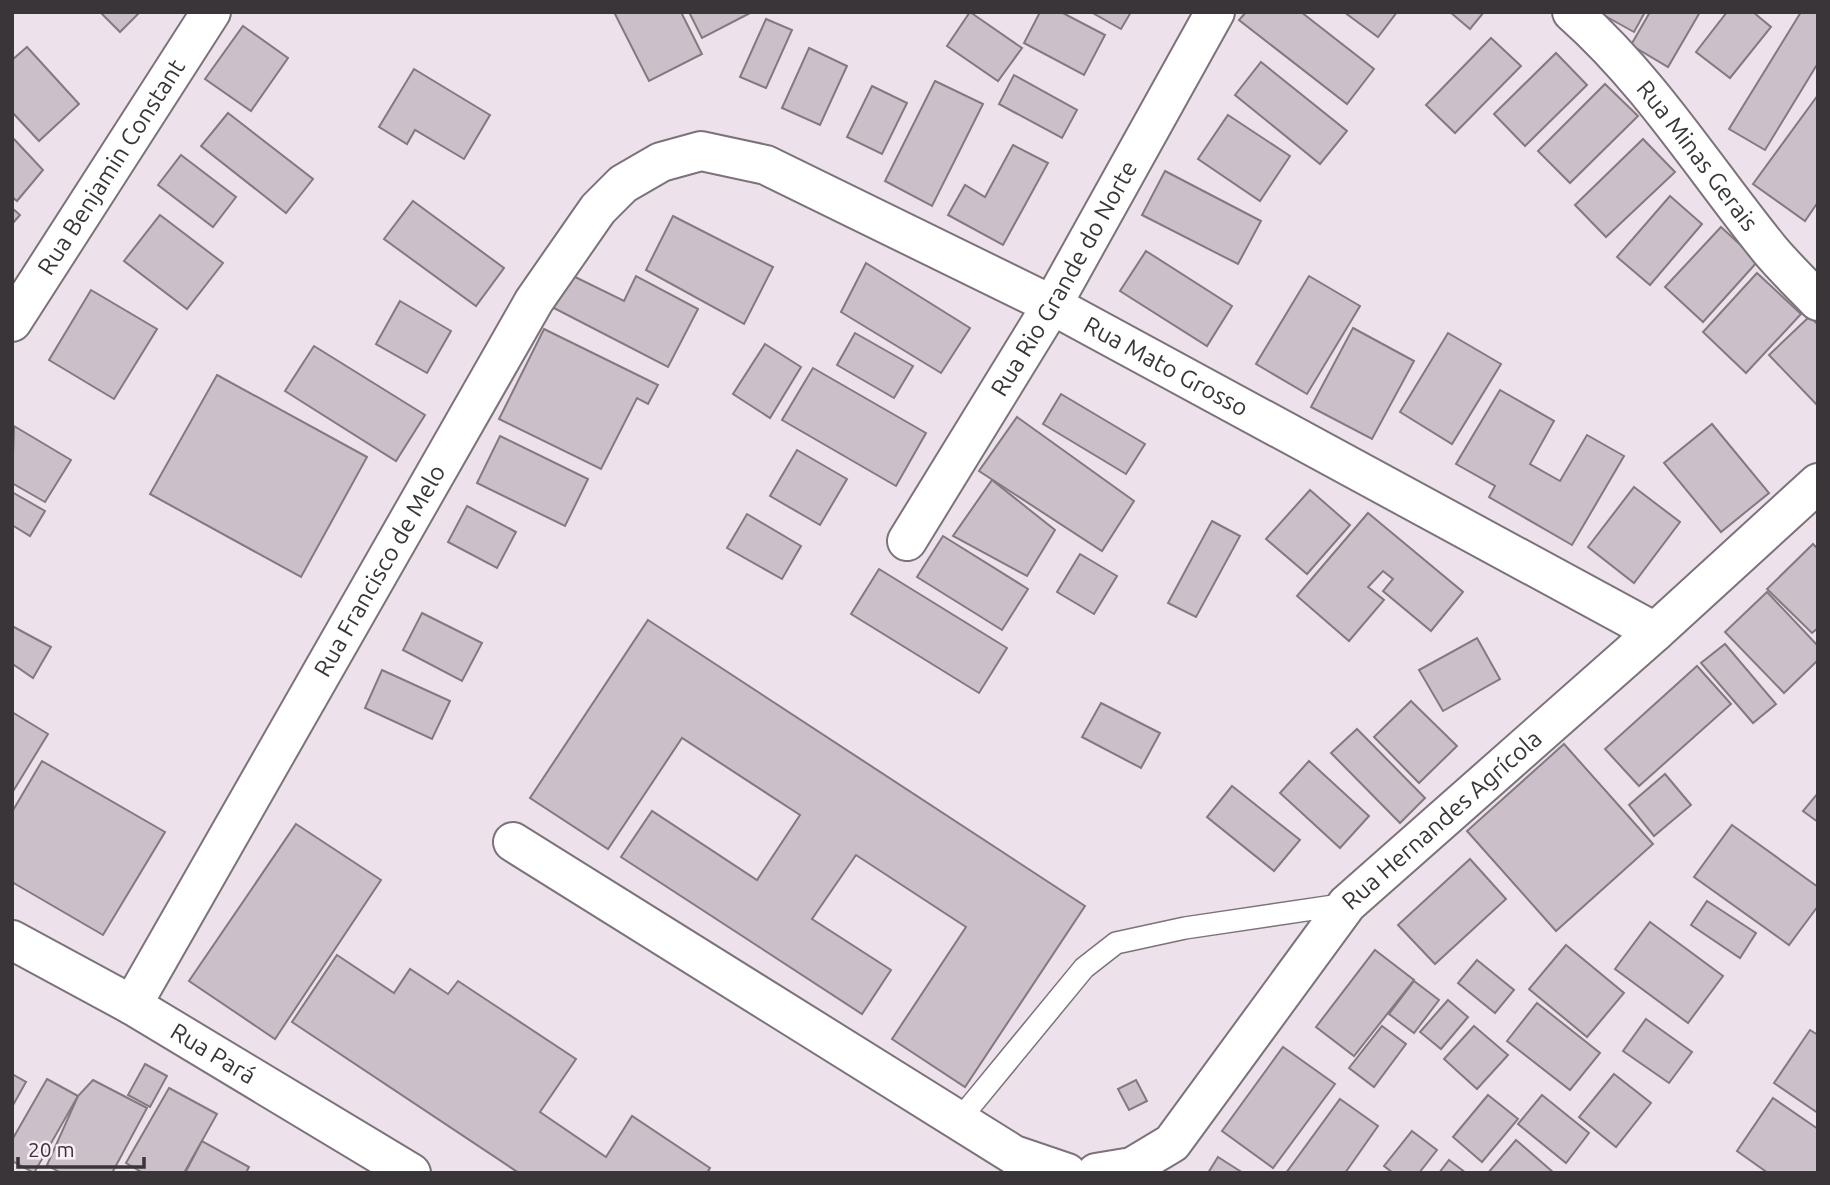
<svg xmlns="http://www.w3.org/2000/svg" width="1830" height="1185" viewBox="0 0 1830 1185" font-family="Ubuntu,sans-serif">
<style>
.building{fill:#cbc0c9;stroke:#837981;stroke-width:2}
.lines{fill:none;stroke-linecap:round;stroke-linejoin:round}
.service-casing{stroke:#7c727a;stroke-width:24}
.minor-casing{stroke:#7c727a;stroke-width:42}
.service{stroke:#fff;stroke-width:21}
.minor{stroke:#fff;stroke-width:38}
.labels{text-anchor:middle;stroke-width:5;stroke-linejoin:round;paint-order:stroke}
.street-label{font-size:24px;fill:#393539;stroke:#faeff8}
</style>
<rect width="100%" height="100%" fill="#ede2eb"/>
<g class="building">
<path d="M100 12H140L120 32Z"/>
<path d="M614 12H681L702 54 649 81Z"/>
<path d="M689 12H752L702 38Z"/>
<path d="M970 12 1022 48 998 81 947 46Z"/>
<path d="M1040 12H1061L1105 35 1084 75 1024 43Z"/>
<path d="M1091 12H1131L1121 29Z"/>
<path d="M1246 12H1301L1374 69 1347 104 1239 20Z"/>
<path d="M1344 12H1397L1378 37Z"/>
<path d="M1450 12H1484L1470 29Z"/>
<path d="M1598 12H1645L1634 32Z"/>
<path d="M1650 12H1700L1668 67 1631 45Z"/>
<path d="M1727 12H1753L1771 27 1730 78 1696 52Z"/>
<path d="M1801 12H1818V63L1765 150 1729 129Z"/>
<path d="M766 19 792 30 766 88 740 77Z"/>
<path d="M243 26 288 58 251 111 205 79Z"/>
<path d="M1491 38 1521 66 1455 133 1426 105Z"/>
<path d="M27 47 79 104 39 141 12 112V60Z"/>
<path d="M809 48 847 66 820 125 782 108Z"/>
<path d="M1556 53 1587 85 1525 146 1494 114Z"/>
<path d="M1261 62 1347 131 1320 164 1235 95Z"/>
<path d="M414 69 490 115 464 159 415 130 407 144 379 127Z"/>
<path d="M1014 75 1077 110 1062 138 999 104Z"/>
<path d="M935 81 983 104 932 206 885 181Z"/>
<path d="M1605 84 1638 116 1570 183 1538 151Z"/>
<path d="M872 86 907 103 882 154 847 137Z"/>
<path d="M1818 95V202L1805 221 1753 184Z"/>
<path d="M228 113 313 179 286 213 201 146Z"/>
<path d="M1228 115 1290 156 1260 201 1198 159Z"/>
<path d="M12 137 43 170 17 201 12 197Z"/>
<path d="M1643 139 1675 172 1606 237 1575 205Z"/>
<path d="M1013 145 1048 163 1003 245 948 215 965 185 985 197Z"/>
<path d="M181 155 236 197 213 227 158 185Z"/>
<path d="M1165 171 1261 221 1238 264 1142 215Z"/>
<path d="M1670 196 1702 224 1650 285 1617 257Z"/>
<path d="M413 201 504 268 476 306 384 239Z"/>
<path d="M12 208 20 215 12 224Z"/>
<path d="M160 215 223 263 187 309 124 261Z"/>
<path d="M673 216 773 267 744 324 646 270Z"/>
<path d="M1721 227 1758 261 1703 322 1665 287Z"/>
<path d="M1146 251 1232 306 1207 346 1120 291Z"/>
<path d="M866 263 970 328 941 373 841 312Z"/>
<path d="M567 273 624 301 636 276 698 309 668 367 550 306Z"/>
<path d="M1757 273 1801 314 1746 373 1703 332Z"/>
<path d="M1309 276 1360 306 1307 394 1256 364Z"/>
<path d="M91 290 157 329 114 399 49 360Z"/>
<path d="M400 301 451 331 427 373 376 344Z"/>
<path d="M1810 316 1818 325V406L1769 355Z"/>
<path d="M1353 328 1414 361 1372 439 1311 407Z"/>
<path d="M544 329 658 385 648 404 637 398 601 469 499 419Z"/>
<path d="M855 333 913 366 894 398 837 365Z"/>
<path d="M1448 333 1501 364 1452 444 1400 412Z"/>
<path d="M765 344 801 367 770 418 733 394Z"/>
<path d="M314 346 425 415 396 461 285 391Z"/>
<path d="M813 368 926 433 896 486 782 420Z"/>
<path d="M217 375 367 457 301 577 150 494Z"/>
<path d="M1500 390 1554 421 1530 464 1560 481 1587 435 1624 456 1572 545 1489 497 1495 486 1456 464Z"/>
<path d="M1061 394 1145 444 1126 474 1043 424Z"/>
<path d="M1017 417 1134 501 1102 551 979 471Z"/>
<path d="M1712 424 1769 493 1721 532 1664 463Z"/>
<path d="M14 426 71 460 45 502 12 483Z"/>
<path d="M500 436 588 479 565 526 477 483Z"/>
<path d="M797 450 847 479 820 525 770 496Z"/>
<path d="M992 480 1055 530 1027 576 953 536Z"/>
<path d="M1634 487 1680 522 1634 583 1588 547Z"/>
<path d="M1310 490 1350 525 1307 574 1266 539Z"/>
<path d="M12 492 45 511 30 536 12 525Z"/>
<path d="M467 506 516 532 497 568 448 542Z"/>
<path d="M1368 513 1463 592 1431 631 1383 591 1393 579 1383 571 1368 587 1384 600 1349 641 1297 596Z"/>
<path d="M747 514 801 546 782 579 727 548Z"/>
<path d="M1212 521 1240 536 1196 617 1168 603Z"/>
<path d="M943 536 1028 589 1002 630 917 577Z"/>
<path d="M1813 544 1818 549V628L1812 633 1767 589Z"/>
<path d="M1080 554 1117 576 1094 614 1057 592Z"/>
<path d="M879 569 1007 648 979 693 851 614Z"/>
<path d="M1767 592 1818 646V660L1784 693 1725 632Z"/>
<path d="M422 613 482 643 462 681 403 650Z"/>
<path d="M648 620 1085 906 965 1087 892 1039 966 927 856 855 812 919 891 970 862 1014 621 857 652 811 757 880 800 815 682 738 608 849 530 798Z"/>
<path d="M12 626 51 647 33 678 14 665 12 668Z"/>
<path d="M1477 638 1500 679 1443 711 1419 670Z"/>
<path d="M1725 644 1776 704 1753 723 1701 663Z"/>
<path d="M1697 666 1731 704 1639 786 1605 749Z"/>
<path d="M382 670 450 701 432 739 365 708Z"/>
<path d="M1411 701 1457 746 1419 783 1374 737Z"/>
<path d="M1101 703 1160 733 1141 768 1082 737Z"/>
<path d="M12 712 48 734 12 793Z"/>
<path d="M1357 729 1425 798 1400 823 1331 753Z"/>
<path d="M1564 744 1653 844 1556 931 1467 831Z"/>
<path d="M42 761 165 832 103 935 12 882V812Z"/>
<path d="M1309 761 1369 816 1340 848 1280 793Z"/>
<path d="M1665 774 1691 805 1654 836 1629 805Z"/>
<path d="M1232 786 1300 840 1274 871 1207 817Z"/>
<path d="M1818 793V822L1803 811Z"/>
<path d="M296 824 381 880 275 1039 189 981Z"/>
<path d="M1732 825 1818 887V906L1789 945 1694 877Z"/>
<path d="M1470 859 1506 899 1435 964 1398 925Z"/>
<path d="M1707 901 1756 933 1740 958 1691 925Z"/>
<path d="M1650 922 1723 976 1688 1023 1615 969Z"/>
<path d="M1566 945 1624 993 1587 1037 1529 989Z"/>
<path d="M1375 950 1414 980 1354 1056 1316 1027Z"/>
<path d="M337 955 394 993 410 969 448 994 458 981 576 1059 540 1112 606 1157 632 1116 710 1168 707 1173H519L292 1022Z"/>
<path d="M1477 960 1514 990 1495 1013 1458 983Z"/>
<path d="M1414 981 1439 1000 1414 1033 1389 1014Z"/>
<path d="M1448 1000 1468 1017 1441 1049 1420 1032Z"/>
<path d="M1537 1003 1600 1053 1570 1090 1507 1041Z"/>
<path d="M1646 1019 1692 1052 1669 1083 1623 1051Z"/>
<path d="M1382 1026 1406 1044 1374 1087 1349 1068Z"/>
<path d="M1474 1026 1508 1055 1477 1089 1444 1059Z"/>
<path d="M1810 1030 1818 1035V1113L1774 1083Z"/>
<path d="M1283 1047 1335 1084 1273 1168 1222 1131Z"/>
<path d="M145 1064 167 1076 150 1107 128 1095Z"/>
<path d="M12 1074 26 1082 12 1107Z"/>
<path d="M1614 1074 1651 1103 1616 1147 1579 1117Z"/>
<path d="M47 1079 78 1096 34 1173 12 1161V1140Z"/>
<path d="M93 1080 147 1108 112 1173H61L47 1165 78 1096Z"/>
<path d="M1136 1080 1147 1101 1129 1110 1118 1089Z"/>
<path d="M169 1088 217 1114 184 1173H143L126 1163Z"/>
<path d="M1488 1095 1518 1119 1482 1162 1453 1137Z"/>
<path d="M1542 1095 1589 1133 1566 1163 1518 1124Z"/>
<path d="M1773 1098 1818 1129V1173H1768L1737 1151Z"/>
<path d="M1340 1099 1378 1126 1345 1173H1286Z"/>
<path d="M1412 1131 1437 1150 1419 1173H1393L1384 1166Z"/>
<path d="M1516 1140 1554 1173H1488Z"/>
<path d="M202 1141 249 1167 246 1173H185Z"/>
<path d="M1218 1157 1243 1173H1208Z"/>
<path d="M1449 1160 1466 1173H1439Z"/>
</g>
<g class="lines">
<g class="service-casing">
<path id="service" d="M959 1120 1084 968 1116 943 1185 928 1347 904"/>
</g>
<g class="minor-casing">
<g id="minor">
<path id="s1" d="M1572 12C1650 81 1705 170 1770 250 1785 268 1802 284 1818 301"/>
<path id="s2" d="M12 322 211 12"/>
<path id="s3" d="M907 541 1052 305 1215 12"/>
<path d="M513 842 1014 1155 1067 1173"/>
<path id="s4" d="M12 940 132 1005 411 1173"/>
<path id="s5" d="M132 1005 534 301 598 209 623 184 661 162 701 151 766 165 1052 305 1655 632"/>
<path id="s6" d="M1096 1173 1132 1167 1172 1143 1347 904 1655 632 1818 483"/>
</g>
</g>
<use href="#service" class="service"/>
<use href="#minor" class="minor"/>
</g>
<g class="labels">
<g class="street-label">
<text dy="8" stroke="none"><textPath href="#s1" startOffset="191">Rua Minas Gerais</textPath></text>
<text dy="8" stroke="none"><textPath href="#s2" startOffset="184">Rua Benjamin Constant</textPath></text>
<text dy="8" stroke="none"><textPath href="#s3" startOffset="306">Rua Rio Grande do Norte</textPath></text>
<text dy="8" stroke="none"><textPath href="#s5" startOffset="1558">Rua Mato Grosso</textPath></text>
<text dy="8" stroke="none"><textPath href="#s5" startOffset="500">Rua Francisco de Melo</textPath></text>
<text dy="8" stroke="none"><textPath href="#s6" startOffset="506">Rua Hernandes Agrícola</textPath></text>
<text dy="8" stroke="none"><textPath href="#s4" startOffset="231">Rua Pará</textPath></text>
</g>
</g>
<rect width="1830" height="1185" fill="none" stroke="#393539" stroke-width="28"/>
<path d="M18 1157v10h126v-10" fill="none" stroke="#393539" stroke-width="3.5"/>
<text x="28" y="1157" font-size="21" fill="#393539" stroke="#faeff8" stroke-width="5" paint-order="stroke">20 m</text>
</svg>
